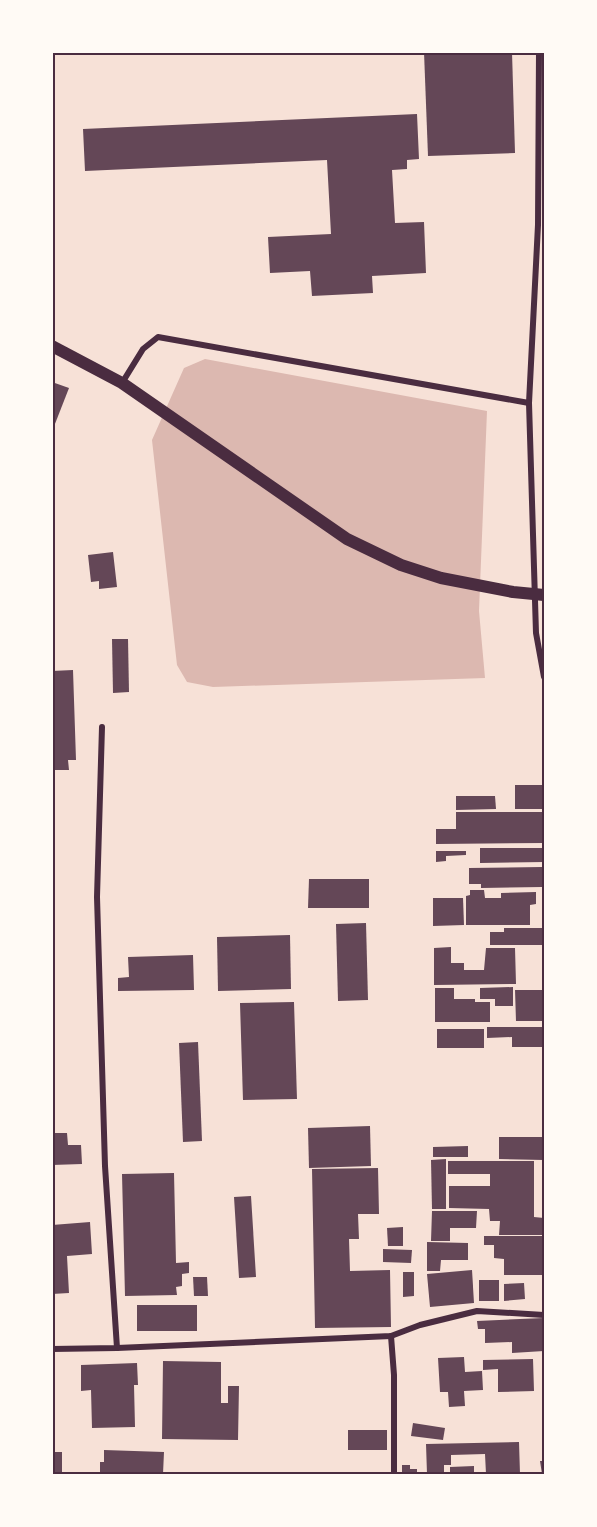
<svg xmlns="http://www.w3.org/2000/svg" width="597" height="1527" viewBox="0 0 597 1527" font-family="'Exo 2',sans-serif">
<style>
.water{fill:#dcb8b0}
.building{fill:#644757}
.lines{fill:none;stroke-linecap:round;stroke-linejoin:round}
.minor{stroke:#4a2c40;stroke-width:6}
.secondary{stroke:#4a2c40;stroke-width:12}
.neatline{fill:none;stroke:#4a2c40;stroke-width:2}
</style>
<rect width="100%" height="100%" fill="#f7e1d7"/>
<path class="water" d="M205 359 487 411 479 611 485 678 213 687 187 682 177 665 152 440 184 368Z"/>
<g class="building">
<path d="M424 52H512L515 153 428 156Z"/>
<path d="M417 114 419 159 407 160V169L392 170 395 223 424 222 426 273 372 276 373 293 312 296 310 271 270 273 268 237 331 234 327 160 85 171 83 129Z"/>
<path d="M52 382 69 388 53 429H52Z"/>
<path d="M113 552 117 587 99 589V581L91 582 88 555Z"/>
<path d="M112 639H128L129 692 113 693Z"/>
<path d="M73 670 76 760H68L69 770H52V671Z"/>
<rect x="515" y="785" width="29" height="24"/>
<path d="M456 796H495L496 809 456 810Z"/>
<path d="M456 812H544V843L436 844V829H456Z"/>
<path d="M480 848H544V862L480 863Z"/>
<path d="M436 851H466V855L446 856V861L436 862Z"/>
<path d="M542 867V887L481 888V884H469V868Z"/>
<path d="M309 879H369V908H308Z"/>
<path d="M470 890H484L485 898H501V893L536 892V904L530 905V925H466V896L470 895Z"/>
<path d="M433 898H463L464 925 433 926Z"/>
<path d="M366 923 368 1000 338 1001 336 924Z"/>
<path d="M504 928H542V945H490V932H504Z"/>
<path d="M290 935 291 989 218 991 217 937Z"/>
<path d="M451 947V963H464V970H484L486 948H515L516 984 434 985V948Z"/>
<path d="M193 955 194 990 118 991V978L129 977 128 957Z"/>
<path d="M513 987V1006H495V999H480V988Z"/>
<path d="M435 988H454V999H475V1002H490V1022H435Z"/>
<path d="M515 990H544V1021H516Z"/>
<path d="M294 1002 297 1099 243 1100 240 1003Z"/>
<path d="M52 1013H54L55 1044H52Z"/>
<path d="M487 1027H544V1047H512V1037L487 1038Z"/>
<rect x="437" y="1029" width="47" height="19"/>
<path d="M198 1042 202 1141 183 1142 179 1043Z"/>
<path d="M370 1126 371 1166 309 1168 308 1128Z"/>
<path d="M52 1133H67L68 1145H81L82 1164 52 1165Z"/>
<path d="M499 1137H542V1144H544V1160L499 1159Z"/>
<path d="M468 1146V1157H433V1147Z"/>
<path d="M446 1159V1209H432L431 1160Z"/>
<path d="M448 1161H534V1217L544 1218V1235H499L500 1221H490L489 1209 449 1208V1186H490V1174H448Z"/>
<path d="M378 1168 379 1214H358L359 1239H349L350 1271 390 1270 391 1327 315 1328 312 1169Z"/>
<path d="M174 1173 176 1263 189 1262V1273L182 1274V1286L176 1287 177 1295 125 1296 122 1174Z"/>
<path d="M251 1196 256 1277 239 1278 234 1197Z"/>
<path d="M432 1211H477L476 1228H450V1241H431Z"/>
<path d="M90 1222 92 1254 67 1256 69 1293 52 1294V1225Z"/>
<path d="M403 1227V1246H388L387 1228Z"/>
<path d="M484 1236H542V1275H504V1259L494 1258V1245H484Z"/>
<path d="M427 1242 468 1243V1260H441L440 1271H427Z"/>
<path d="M383 1249 412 1250 411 1263 383 1262Z"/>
<path d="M472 1270 474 1303 430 1307 427 1274Z"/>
<path d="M403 1272H414V1296L403 1297Z"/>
<path d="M193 1277H207L208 1296H194Z"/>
<rect x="479" y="1280" width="20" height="21"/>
<path d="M524 1283 525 1299 504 1301V1284Z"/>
<rect x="137" y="1305" width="60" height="26"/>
<path d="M544 1318V1351L512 1353V1342L485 1343V1329H478L477 1321Z"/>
<path d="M464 1357 465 1372 482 1371 483 1390 464 1391 465 1406 449 1407 448 1392H440L438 1358Z"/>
<path d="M533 1359 534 1391 498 1392V1369L483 1370V1360Z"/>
<path d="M163 1361 221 1362V1403H228V1386H239L238 1440 162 1439Z"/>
<path d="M137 1363 138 1385H134L135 1427 92 1428 91 1390 81 1391V1365Z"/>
<path d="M413 1423 445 1428 443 1440 411 1436Z"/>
<rect x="348" y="1430" width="39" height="20"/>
<path d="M519 1442 520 1474H486L485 1454 451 1455V1465H444V1474H427L426 1444Z"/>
<path d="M104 1450 164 1452 163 1474H100V1462H104Z"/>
<rect x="52" y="1452" width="10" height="22"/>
<path d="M540 1461H544V1474H542Z"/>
<path d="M402 1465H410V1469H417V1474H402Z"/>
<path d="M474 1466V1474H450V1467Z"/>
</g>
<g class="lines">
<g class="minor">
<path d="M539 52 538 225 529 403 536 633 544 677"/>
<path d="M122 383 143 349 158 337 529 403"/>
<path d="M102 727 97 897 105 1166 117 1348"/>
<path d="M391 1336 394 1375V1474"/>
<path d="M52 1349 117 1348 391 1336 420 1325 477 1311 544 1315"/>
</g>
<path class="secondary" d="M52 346 122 383 347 539 401 565 441 578 513 592 544 595"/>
</g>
<rect width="597" height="1527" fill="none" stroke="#fffaf5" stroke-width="108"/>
<rect x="54" y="54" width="489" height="1419" class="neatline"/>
</svg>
